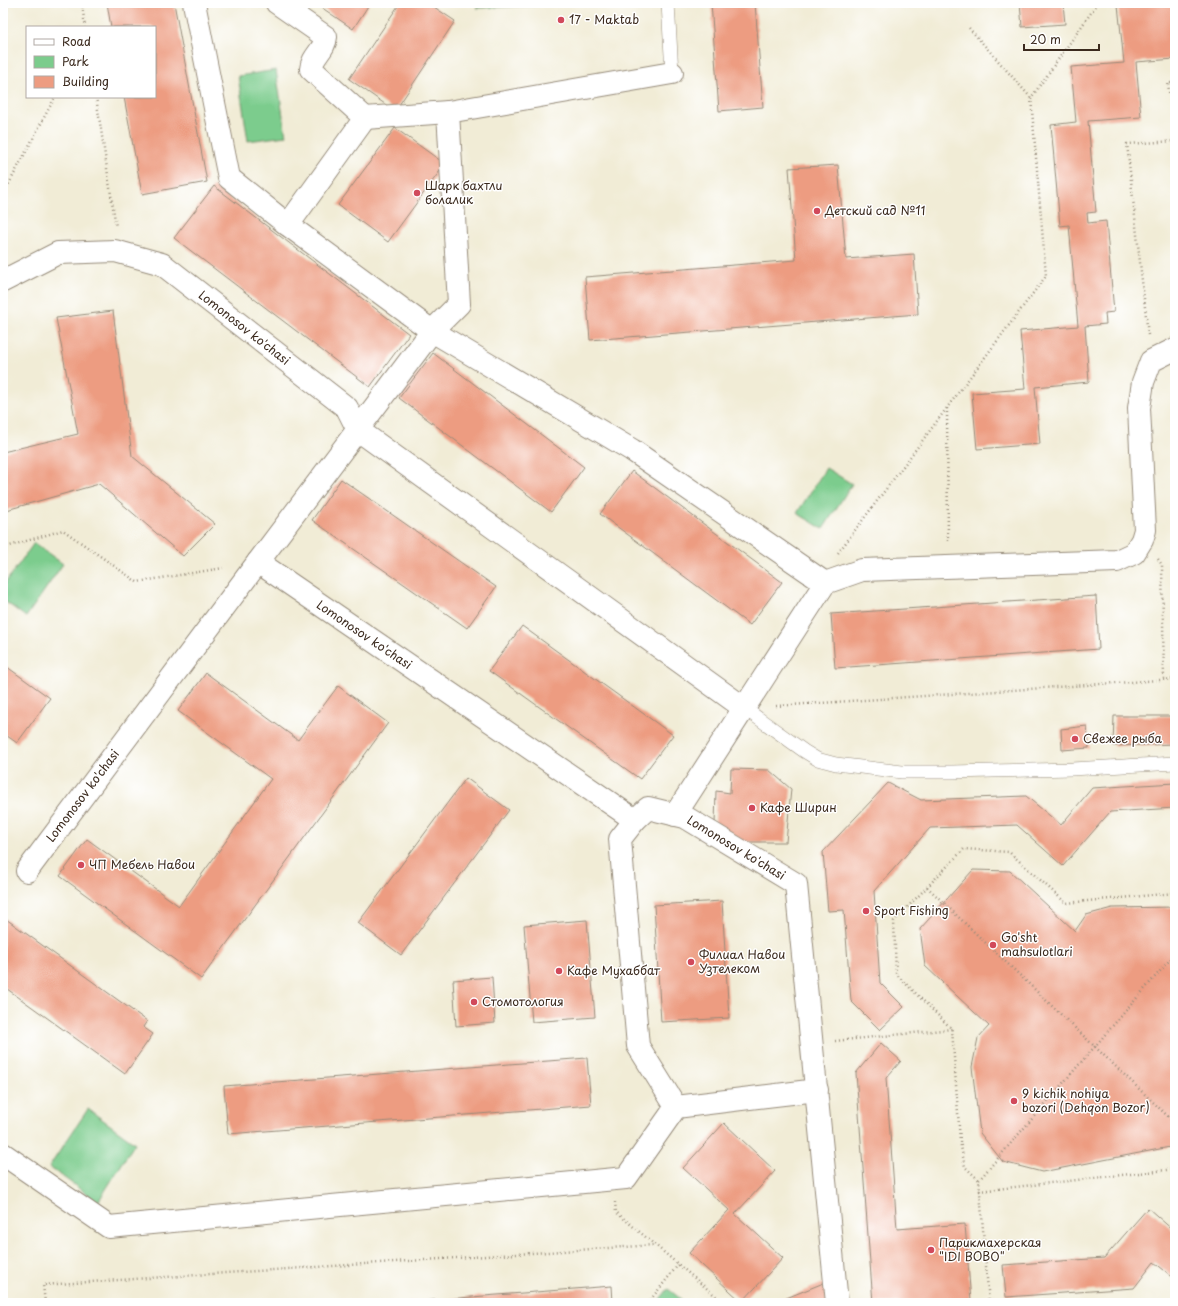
<svg xmlns="http://www.w3.org/2000/svg" width="1178" height="1306" viewBox="0 0 1178 1306" font-family="'Playpen Sans',sans-serif">
<style>
.green{fill:#7ccc8d;stroke:#5c7b56}
.building{fill:#ed9c81}
.lines{fill:none;stroke-linecap:round;stroke-linejoin:round}
.lane-casing{stroke:#968b7a;stroke-width:14}
.street-casing{stroke:#968b7a;stroke-width:24}
.path{stroke:#968b7a;stroke-width:2.5;stroke-dasharray:1 3;stroke-linecap:butt}
.lane{stroke:#fff;stroke-width:13}
.street{stroke:#fff;stroke-width:22}
.poi-dot{fill:#d1495b;stroke:#fff;stroke-width:1.5}
.labels{text-anchor:middle;stroke-width:3;stroke-linejoin:round;paint-order:stroke}
.poi-label{font-size:12px;fill:#3b2a1e;stroke:#fff;text-anchor:start}
.street-label{font-size:12px;fill:#3b2a1e;stroke:#fff}
</style>
<rect width="100%" height="100%" fill="#fff"/>
<filter id="ink" filterUnits="userSpaceOnUse"><feTurbulence type="fractalNoise" baseFrequency=".025" numOctaves="2"/><feDisplacementMap in="SourceGraphic" scale="8" xChannelSelector="R" yChannelSelector="G"/><feConvolveMatrix kernelMatrix="1 2 1 2 8 2 1 2 1" color-interpolation-filters="sRGB"/></filter>
<filter id="wash" filterUnits="userSpaceOnUse"><feTurbulence type="fractalNoise" baseFrequency=".012" numOctaves="4" result="noise"/><feDisplacementMap in="SourceGraphic" scale="16" xChannelSelector="R" yChannelSelector="G"/><feGaussianBlur stdDeviation="0.9" result="paint"/><feColorMatrix in="noise" values="0 0 0 0 0 0 0 0 0 0 0 0 0 0 0 0 0 1.4 0 .05"/><feComposite in="paint" operator="in"/></filter>
<g filter="url(#wash)">
<rect width="100%" height="100%" fill="#f1ecd6"/>
<g class="green">
<path d="M477 3H579V4L477 8Z"/>
<path d="M276 70 286 136 248 141 238 76Z"/>
<path d="M826 468 852 484 823 529 797 513Z"/>
<path d="M34 543 63 564 26 617 3 600V586Z"/>
<path d="M88 1109 135 1143 98 1202 49 1167Z"/>
<path d="M668 1289 686 1303H657Z"/>
</g>
<g id="blocks">
<g class="building">
<path d="M107 3H174L207 182 142 194 124 97H155V27H111Z"/>
<path d="M315 3H370L353 29Z"/>
<path d="M400 3H428L455 21 395 111 349 79Z"/>
<path d="M711 3H755L763 107 719 111Z"/>
<path d="M1020 3H1063L1065 24 1022 27Z"/>
<path d="M1136 3H1175V59L1136 62 1141 117 1088 121 1096 212 1087 213 1088 223 1106 221 1114 312 1105 313 1106 324 1085 326 1089 382 1035 387 1040 444 977 449 972 393 1025 389 1020 331 1078 326 1069 225 1060 226 1051 125 1076 122 1071 67 1124 63 1118 5Z"/>
<path d="M395 128 445 164 388 242 338 205Z"/>
<path d="M838 165 846 259 914 254 918 314 590 340 585 277 796 260 789 168Z"/>
<path d="M214 186 409 334 370 387 174 238Z"/>
<path d="M113 311 132 456 215 524 183 556 99 484 3 511V452L78 434 56 318Z"/>
<path d="M433 353 584 467 551 512 399 398Z"/>
<path d="M632 471 782 582 750 625 600 514Z"/>
<path d="M341 479 496 587 467 628 312 520Z"/>
<path d="M1096 596 1099 649 835 668 831 614Z"/>
<path d="M522 626 673 735 640 779 489 671Z"/>
<path d="M3 664 50 698 17 743 3 733Z"/>
<path d="M206 673 298 740 338 686 388 723 201 979 60 876 87 839 179 906 271 779 178 711Z"/>
<path d="M1114 716H1175V744L1113 746Z"/>
<path d="M1087 726 1089 748 1062 750 1061 729Z"/>
<path d="M731 769 769 770 791 789 786 842H743L715 823 716 791 730 793Z"/>
<path d="M466 778 509 810 401 955 358 923Z"/>
<path d="M888 783 921 800 1026 796 1061 825 1092 788 1175 783V808L1110 812 1063 866 1017 825 930 828 874 891 880 983 904 1007 880 1030 851 1001 844 910 828 911 823 852Z"/>
<path d="M973 870 1010 871 1075 931 1086 915 1112 908 1175 907V1146L1042 1172 1003 1162 980 1133 972 1067 978 1038 989 1026 925 966 920 929Z"/>
<path d="M722 901 729 1018 661 1022 654 905Z"/>
<path d="M6 919 147 1021 143 1027 153 1034 125 1074 3 986V923Z"/>
<path d="M587 920 595 1017 532 1022 524 925Z"/>
<path d="M492 977 495 1023 456 1026 453 980Z"/>
<path d="M881 1043 901 1061 886 1078 897 1229 965 1224 971 1302 873 1303 856 1073Z"/>
<path d="M587 1058 591 1105 228 1134 224 1086Z"/>
<path d="M724 1123 775 1171 735 1214 783 1258 742 1302 689 1253 729 1210 683 1168Z"/>
<path d="M1148 1208 1175 1232V1279L1154 1262 1134 1288 1006 1297 1003 1265 1104 1258Z"/>
<path d="M826 1282 827 1303H780L779 1301Z"/>
<path d="M612 1286 613 1303H408V1302Z"/>
</g>
</g>
</g>
<g filter="url(#ink)">
<use href="#blocks" fill-opacity="0" stroke="#968b7a" stroke-width="1"/>
<g class="lines">
<g class="lane-casing">
<g id="lane">
<path d="M668 3 672 73"/>
<path d="M744 708 804 751 817 759 836 764 902 772H952L1072 769 1175 763"/>
</g>
</g>
<g class="street-casing">
<g id="street">
<path d="M194 3 229 178 288 225 365 118 311 69C312 56 325 50 326 37L277 3"/>
<path d="M365 118 448 112"/>
<path d="M288 225 432 331 632 450 825 583"/>
<path d="M3 281 58 253 115 251 162 264 347 408 358 430 744 708"/>
<path d="M258 562 432 331 459 304 448 112 672 73"/>
<path d="M675 815 825 583 862 570 1117 561 1134 553 1142 540 1145 530 1139 408 1143 382 1151 361 1175 349"/>
<path d="M635 820 620 839 638 1046 676 1107"/>
<path d="M27 871 258 562 635 820 648 808 685 817 796 884 837 1303"/>
<path d="M3 1154 109 1227 626 1178 676 1107 817 1090"/>
</g>
</g>
<g class="path">
<path d="M82 3 85 27"/>
<path d="M969 28 1031 98"/>
<path d="M1175 83H1168L1175 140"/>
<path d="M96 97 116 227"/>
<path d="M3 195 55 97"/>
<path d="M1148 335 1127 144 1175 141"/>
<path d="M947 408 948 543"/>
<path d="M3 548 63 530 137 582 223 568"/>
<path d="M838 553 1046 276 1031 98 1098 3"/>
<path d="M1158 559 1162 565 1164 680"/>
<path d="M776 706 1175 679"/>
<path d="M927 887 1175 1123"/>
<path d="M835 1041 952 1029"/>
<path d="M979 1180 1175 954"/>
<path d="M979 1191 1175 1169"/>
<path d="M615 1202 616 1212 724 1303"/>
<path d="M45 1303 43 1285 654 1245"/>
<path d="M648 1303 678 1265"/>
<path d="M989 1303 979 1180 965 1167 960 1141 952 1029 896 974 894 921 964 849 1009 852 1066 903 1175 893"/>
</g>
<use href="#lane" class="lane"/>
<use href="#street" class="street"/>
</g>
</g>
<g class="poi-dot">
<circle cx="561" cy="20" r="4"/>
<circle cx="417" cy="193" r="4"/>
<circle cx="817" cy="211" r="4"/>
<circle cx="1075" cy="739" r="4"/>
<circle cx="752" cy="808" r="4"/>
<circle cx="81" cy="865" r="4"/>
<circle cx="866" cy="911" r="4"/>
<circle cx="993" cy="945" r="4"/>
<circle cx="691" cy="962" r="4"/>
<circle cx="559" cy="971" r="4"/>
<circle cx="474" cy="1002" r="4"/>
<circle cx="1014" cy="1101" r="4"/>
<circle cx="931" cy="1250" r="4"/>
</g>
<g class="labels">
<g class="poi-label">
<text x="569" y="24">17 - Maktab</text>
<text x="425" y="190">Шарк бахтли<tspan x="425" dy="14">болалик</tspan></text>
<text x="825" y="215">Детский сад №11</text>
<text x="1083" y="743">Свежее рыба</text>
<text x="760" y="812">Кафе Ширин</text>
<text x="89" y="869">ЧП Мебель Навои</text>
<text x="874" y="915">Sport Fishing</text>
<text x="1001" y="942">Go'sht<tspan x="1001" dy="14">mahsulotlari</tspan></text>
<text x="699" y="959">Филиал Навои<tspan x="699" dy="14">Узтелеком</tspan></text>
<text x="567" y="975">Кафе Мухаббат</text>
<text x="482" y="1006">Стомотология</text>
<text x="1022" y="1098">9 kichik nohiya<tspan x="1022" dy="14">bozori (Dehqon Bozor)</tspan></text>
<text x="939" y="1247">Парикмахерская<tspan x="939" dy="14">"IDI BOBO"</tspan></text>
</g>
<g class="street-label">
<text transform="translate(244 328) rotate(38)" y="4">Lomonosov ko'chasi</text>
<text transform="translate(364 635) rotate(34)" y="4">Lomonosov ko'chasi</text>
<text transform="translate(83 796) rotate(-53)" y="4">Lomonosov ko'chasi</text>
<text transform="translate(736 848) rotate(31)" y="4">Lomonosov ko'chasi</text>
</g>
</g>
<rect width="1178" height="1306" fill="none" stroke="#fff" stroke-width="16"/>
<rect x="26" y="26" width="130" height="72" fill="#ffffff" stroke="#b1aaa5"/>
<rect x="34" y="39" width="20" height="6" fill="#ffffff" stroke="#b1aaa5"/>
<text x="62" y="46" font-size="12" fill="#3b2a1e">Road</text>
<rect x="34" y="56" width="20" height="12" fill="#7ccc8d" stroke="#b1aaa5"/>
<text x="62" y="66" font-size="12" fill="#3b2a1e">Park</text>
<rect x="34" y="76" width="20" height="12" fill="#ed9c81" stroke="#b1aaa5"/>
<text x="62" y="86" font-size="12" fill="#3b2a1e">Building</text>
<path d="M1024 44v6h75v-6" fill="none" stroke="#3b2a1e" stroke-width="2"/>
<text x="1030" y="44" font-size="12" fill="#3b2a1e" stroke="#ffffff" stroke-width="3" paint-order="stroke">20 m</text>
</svg>
